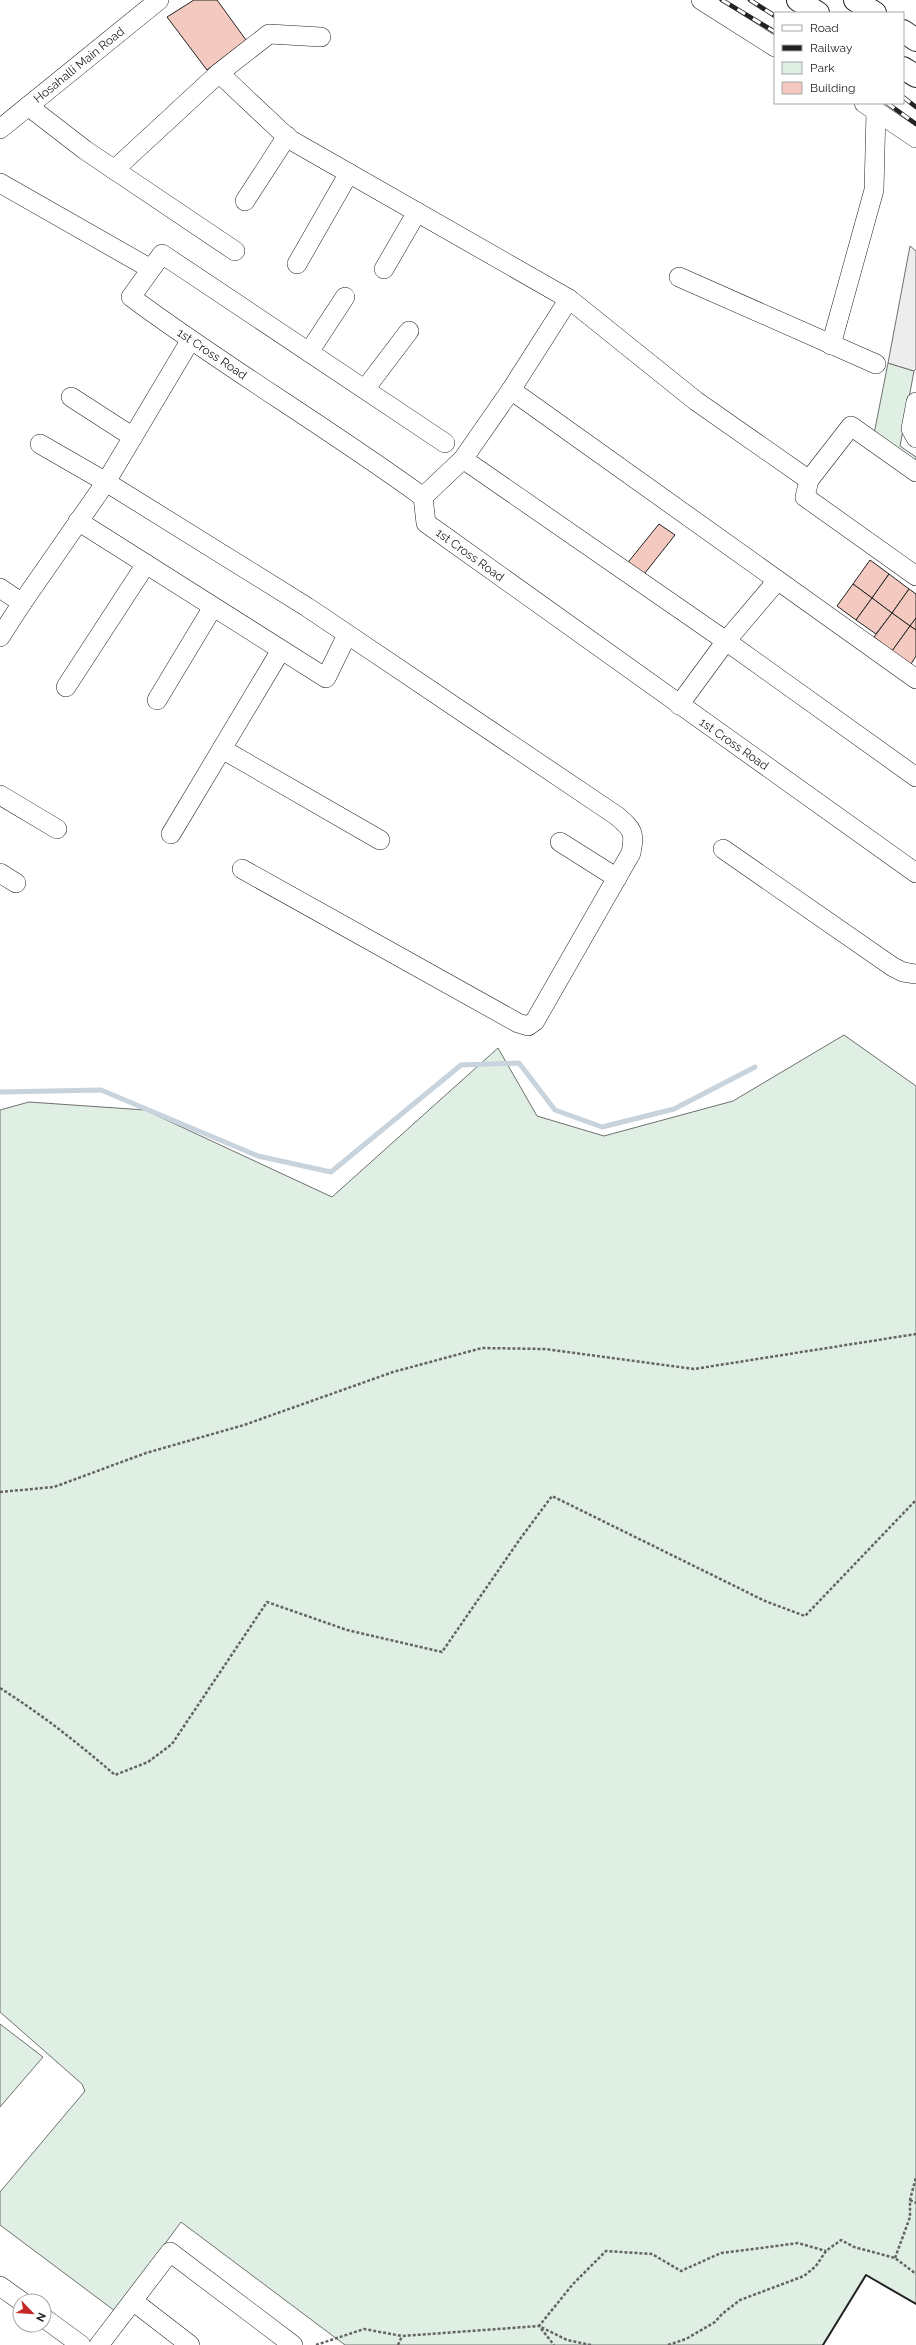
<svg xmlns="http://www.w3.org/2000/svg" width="916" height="2345" viewBox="0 0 916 2345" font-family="Raleway,sans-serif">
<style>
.green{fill:#e0efe3;stroke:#6f6f6f}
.parking{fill:#ededed;stroke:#6f6f6f}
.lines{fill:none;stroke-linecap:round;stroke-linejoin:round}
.stream{stroke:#c7d3dd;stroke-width:5}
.building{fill:#f3c9c0;stroke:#222}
.minor-casing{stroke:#222;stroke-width:20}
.highway-casing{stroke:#222;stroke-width:24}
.path{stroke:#646464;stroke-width:2.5;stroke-dasharray:3 2;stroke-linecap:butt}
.minor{stroke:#fff;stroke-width:19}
.highway{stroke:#fff;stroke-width:22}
.rail-casing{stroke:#222;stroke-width:4.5}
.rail{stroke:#fff;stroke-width:3;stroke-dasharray:9;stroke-linecap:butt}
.wall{stroke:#222;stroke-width:2}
.labels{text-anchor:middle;stroke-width:3;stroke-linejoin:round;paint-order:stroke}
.street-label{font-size:12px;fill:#222;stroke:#fff}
</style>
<rect width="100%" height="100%" fill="#fff"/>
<g class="green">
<path d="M888 363 914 371 900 446 916 457V464L874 434Z"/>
<path d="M844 1035 916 1086V2304L866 2275 823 2345H345L181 2222 115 2311 0 2225V2192L85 2091 82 2084 0 2012V1110L29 1102 145 1110 332 1197 498 1048 537 1116 604 1136 733 1101Z"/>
<path d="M0 2024 43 2057 0 2107Z"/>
</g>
<path class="parking" d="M910 246 916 251V369L914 371 888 363Z"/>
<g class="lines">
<path class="stream" d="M0 1092 101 1090 258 1156 331 1172 461 1065 519 1063 555 1110 602 1127 674 1109 755 1067"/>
</g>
<g class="building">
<path d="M194 0H217L246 40 207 70 167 17Z"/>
<path d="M659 524 675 535 641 578 625 566Z"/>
<path d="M870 560 889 574 872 598 853 584Z"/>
<path d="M889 574 909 589 892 613 872 598Z"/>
<path d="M853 584 872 598 856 620 837 606Z"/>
<path d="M909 589 916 594V618L910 626 892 613Z"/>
<path d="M872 598 892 613 876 634 856 620Z"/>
<path d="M892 613 910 626 892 651 874 637Z"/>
<path d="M916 618V630L910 626Z"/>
<path d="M910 626 916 630V656L911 664 892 651Z"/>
</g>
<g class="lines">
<g class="minor-casing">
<g id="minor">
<path d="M701 0 775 47"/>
<path d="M219 73 269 34 321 37"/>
<path d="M864 103 916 138"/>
<path d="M28 106 85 150 235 251"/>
<path d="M0 129 159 0"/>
<path d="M114 170 219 73 289 139 569 299"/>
<path d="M0 183 151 269"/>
<path d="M245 201 287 136"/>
<path d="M297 264 349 173"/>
<path d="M384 269 417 212"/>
<path d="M679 277 876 364"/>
<path d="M831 345 874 190 876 111"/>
<path d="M309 352 345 297"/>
<path d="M365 389 409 331"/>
<path d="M511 390 463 459 726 641 916 777"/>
<path d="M71 397 133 437"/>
<path d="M916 402 911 429 916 438"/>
<path d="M445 443 162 254 131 297C225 367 327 427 423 497L426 523 916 873"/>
<path d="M40 444 106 482 190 341"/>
<path d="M916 472 851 426 809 480 696 401 569 299 511 390 916 679"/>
<path d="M809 480 805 497 916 576"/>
<path d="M423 497 463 459"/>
<path d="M78 521 326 678 347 635"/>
<path d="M0 588 22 603 106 482 307 607 617 816C633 830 635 832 631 853L535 1021 528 1026 518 1023 242 869"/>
<path d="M0 637 22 603"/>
<path d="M66 687 146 564"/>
<path d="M157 700 213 607"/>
<path d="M679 705 726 641 777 581"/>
<path d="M222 749 380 840"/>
<path d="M0 795 57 829"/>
<path d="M171 834 281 650"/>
<path d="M560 842 617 878"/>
<path d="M723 849 893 967 903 972 916 974"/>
<path d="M0 873 16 883"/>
<path d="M0 2286 21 2301"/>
<path d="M133 2301 190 2345"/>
<path d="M44 2318 81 2345"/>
<path d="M99 2345 170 2252 293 2345"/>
</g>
</g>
<g class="highway-casing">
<g id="highway">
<path d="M798 0 818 13"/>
<path d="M855 0 875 13"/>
<path d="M903 31 916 40"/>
<path d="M903 68 916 76"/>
</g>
</g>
<g class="path">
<path d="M0 1492 54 1487 146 1453 244 1425 393 1372 482 1348 545 1349 694 1369 916 1334"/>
<path d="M0 1688C41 1714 78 1743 115 1775L148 1762 172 1744 267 1602 347 1630 442 1652 520 1539 552 1496 765 1601 805 1616 916 1500"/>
<path d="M910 2200 916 2203"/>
<path d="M895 2258 910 2217V2200L916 2177"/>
<path d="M316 2345 364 2329 402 2336 539 2326 554 2345"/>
<path d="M398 2345 402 2336"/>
<path d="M591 2345 567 2340 539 2326 573 2284 606 2251 652 2254 681 2271 721 2253 761 2248 798 2243 826 2251"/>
<path d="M668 2345 686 2339 715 2322 722 2314 740 2300 804 2276 816 2266 826 2251 841 2240 854 2247 895 2258 916 2274"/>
</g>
<use href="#minor" class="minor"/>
<use href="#highway" class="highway"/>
<g class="rail-casing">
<g id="rail">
<path d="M722 0 775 32"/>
<path d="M750 0 775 16"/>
<path d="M903 97 916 107"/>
<path d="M887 103 916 124"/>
</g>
</g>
<use href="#rail" class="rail"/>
<path class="wall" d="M823 2345 866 2275 916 2304"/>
</g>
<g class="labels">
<g class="street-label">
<text transform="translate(79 65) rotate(-39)" y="4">Hosahalli Main Road</text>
<text transform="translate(212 354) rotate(34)" y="4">1st Cross Road</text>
<text transform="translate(470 555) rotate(36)" y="4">1st Cross Road</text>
<text transform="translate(734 744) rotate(35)" y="4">1st Cross Road</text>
</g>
</g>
<rect x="774" y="12" width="130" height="92" fill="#ffffff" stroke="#a7a7a7"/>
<rect x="782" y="25" width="20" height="6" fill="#ffffff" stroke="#a7a7a7"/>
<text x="810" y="32" font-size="12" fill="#222222">Road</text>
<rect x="782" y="45" width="20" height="6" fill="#222222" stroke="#a7a7a7"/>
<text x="810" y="52" font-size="12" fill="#222222">Railway</text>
<rect x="782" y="62" width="20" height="12" fill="#e0efe3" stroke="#a7a7a7"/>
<text x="810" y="72" font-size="12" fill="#222222">Park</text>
<rect x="782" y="82" width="20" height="12" fill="#f3c9c0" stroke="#a7a7a7"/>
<text x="810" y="92" font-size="12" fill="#222222">Building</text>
<g transform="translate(32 2313) rotate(115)"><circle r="19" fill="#ffffff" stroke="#a7a7a7"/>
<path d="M0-3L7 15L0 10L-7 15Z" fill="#c62828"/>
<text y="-6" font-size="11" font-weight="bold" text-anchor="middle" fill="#222222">N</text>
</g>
</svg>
